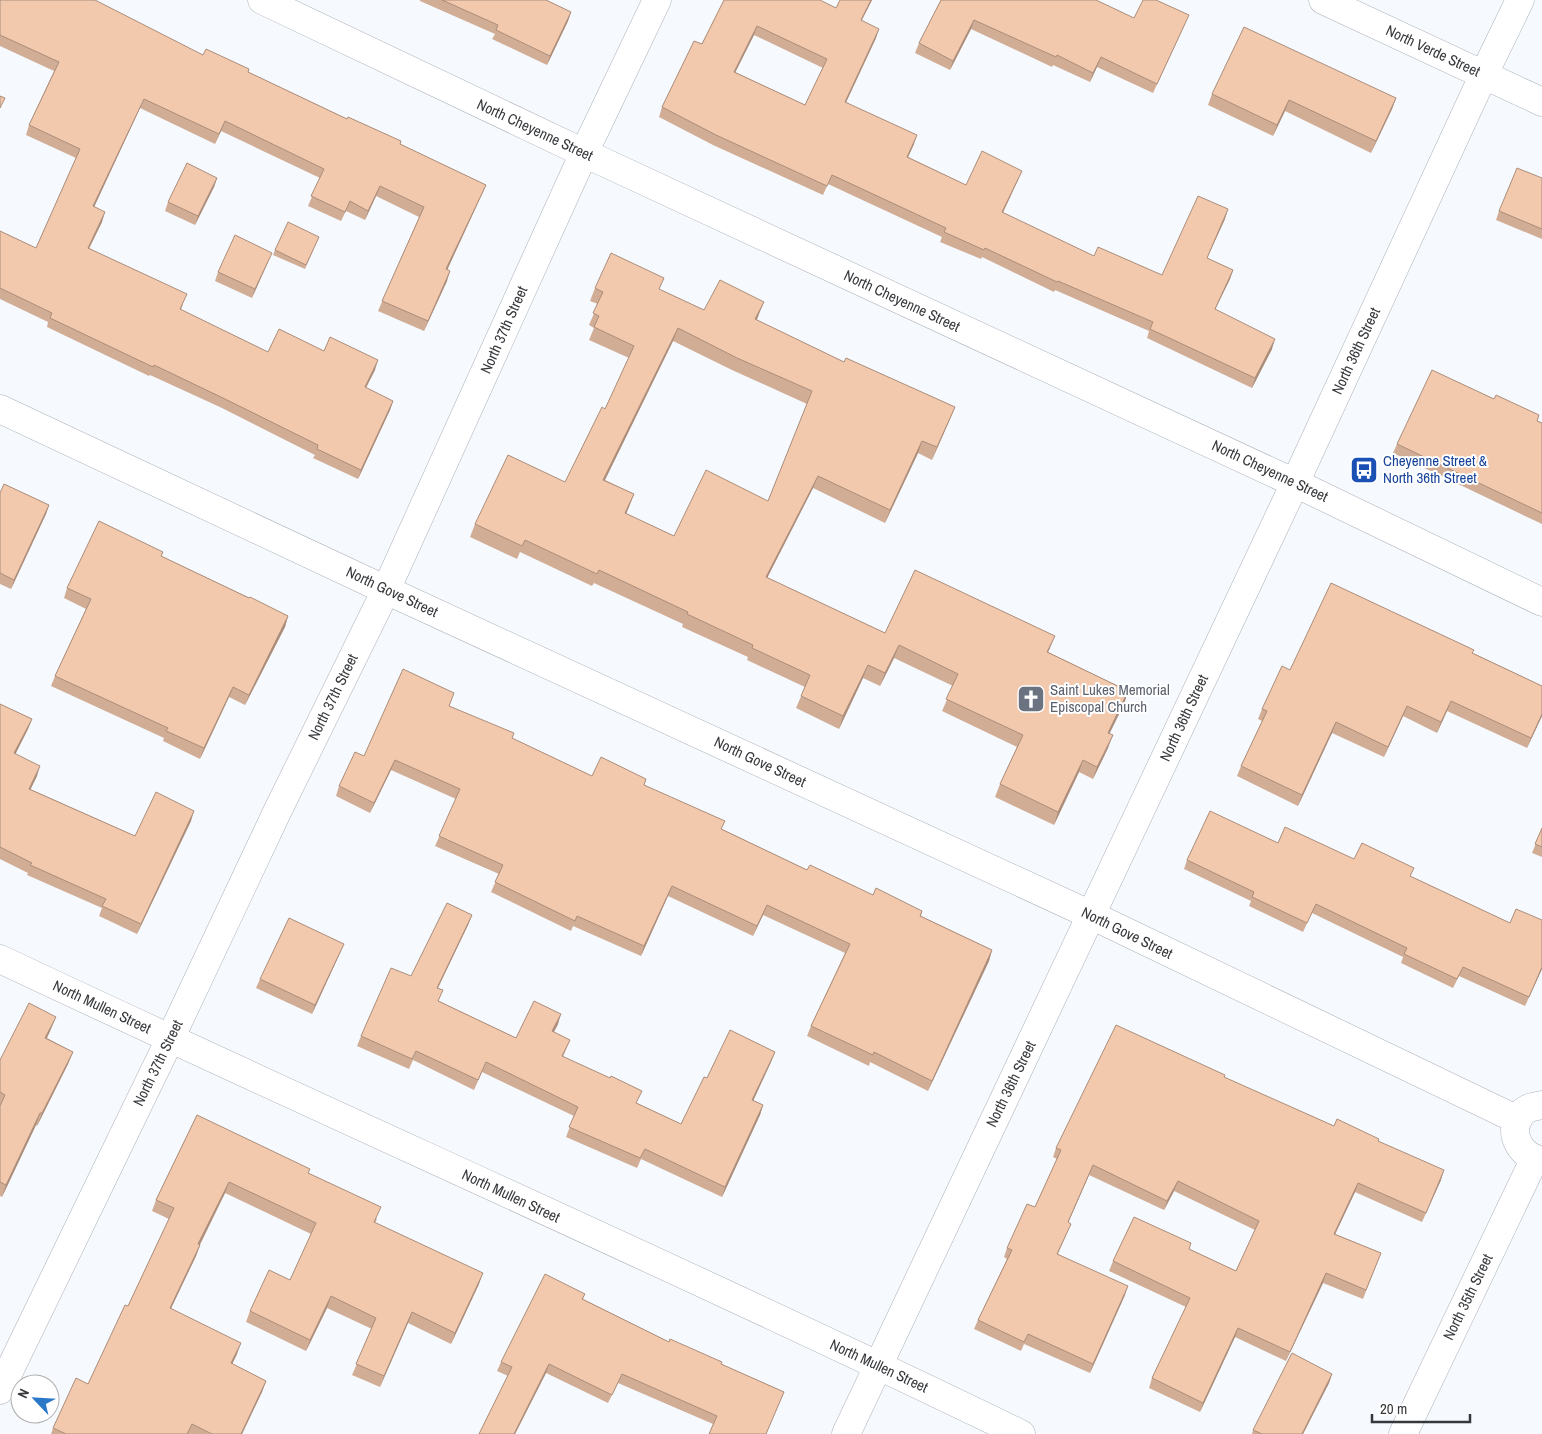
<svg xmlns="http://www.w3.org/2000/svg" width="1542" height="1434" viewBox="0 0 1542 1434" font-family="'Archivo Narrow',sans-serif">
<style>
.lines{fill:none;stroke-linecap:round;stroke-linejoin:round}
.minor-casing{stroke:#acb1b9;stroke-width:29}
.minor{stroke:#fff;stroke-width:28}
.wall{fill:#d1ad96;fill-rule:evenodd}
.shaded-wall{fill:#aa8d7a}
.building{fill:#f3c9ae;stroke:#aa8d7a;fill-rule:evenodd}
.labels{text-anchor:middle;stroke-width:4;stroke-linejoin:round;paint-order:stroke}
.street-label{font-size:15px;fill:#36383b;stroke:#fff}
.transit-label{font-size:15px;fill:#164399;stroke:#fff;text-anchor:start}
.worship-label{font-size:15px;fill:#5b616d;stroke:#fff;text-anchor:start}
</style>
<rect width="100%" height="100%" fill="#f6faff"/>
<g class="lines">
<g class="minor-casing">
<g id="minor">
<path d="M262 0 584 153 1295 483 1542 602"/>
<path d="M1323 0 1542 102"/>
<path d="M0 409 386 590 1091 915 1518 1120"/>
<path d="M0 959C339 1119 683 1270 1021 1434"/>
<path d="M1542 1105C1536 1106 1528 1107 1523 1112 1505 1129 1520 1158 1542 1160"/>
<path d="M0 1390 170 1039 277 812 386 590 584 153 657 0"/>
<path d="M846 1434 1295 483 1484 74 1520 0"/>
<path d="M1403 1434 1534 1160"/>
</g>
</g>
<use href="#minor" class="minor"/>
</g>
<g class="wall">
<path d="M0 0 203 55 248 72 486 185 482 194 447 270V281L424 331 378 311 419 217 376 196 365 220 346 211 341 221 308 206 320 178 221 131 215 144 140 108 94 206 102 222 89 249 183 304 181 310 268 352 324 351 375 370 366 388 393 401 390 410 358 479 313 458 315 455 222 408 150 375 149 376 47 327 48 322 0 299V231L36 248 76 158 26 135 29 125 54 71 0 46Z"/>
<path d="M420 0H546L571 12 568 21 547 65 492 39 495 34 420 1Z"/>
<path d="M724 0 836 8 872 0 862 20 876 38 846 102 914 144 908 157 966 185 1018 180 1003 213 1094 256 1162 275 1225 219 1207 258 1233 270 1230 279 1215 309 1272 349 1252 388 1147 338 1149 331 1055 290 1054 292 982 257 981 259 940 242 942 237 828 184 823 195 713 145 659 117 662 107 702 44ZM754 35 823 68 805 105 735 72Z"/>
<path d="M941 0 1134 18 1185 24 1153 93 1097 67 1090 82 1053 65 1052 67 971 29 950 70 915 53 919 43Z"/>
<path d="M1212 94 1396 98 1392 109 1371 153 1285 111 1273 136 1208 105Z"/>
<path d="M217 178 214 187 195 225 165 211 168 202Z"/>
<path d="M1542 178V239L1496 220 1499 211Z"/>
<path d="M319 237 305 269 273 255 275 250Z"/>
<path d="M268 262 252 298 215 281 218 272Z"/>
<path d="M595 288 660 290 704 310 759 314 757 320 844 362 955 407 950 419 932 460 918 453 885 523 813 488 767 578 885 633 1050 648 1048 652 1128 691 1124 704 1109 733 1108 748 1093 779 1079 772 1054 825 995 797 1000 784 1017 747 942 711 953 686 894 658 880 686 863 678 839 729 796 708 805 687 747 660 748 657 682 627 683 624 594 583 592 586 520 552 517 559 470 537 475 524 565 482 605 409 629 358 589 340 594 328 589 325 598 304 590 301ZM673 341 732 370 807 404 768 501 674 536 626 514 634 494 605 480Z"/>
<path d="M1539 415 1537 421 1542 423V524L1393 453 1397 444Z"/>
<path d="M0 493 49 505 46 514 11 589 0 584Z"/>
<path d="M163 552 161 556 288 616 285 627 245 705 229 697 200 759 163 741 164 738 51 686 55 676 86 609 64 598 67 588Z"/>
<path d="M1473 653 1542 686V716L1527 748 1447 711 1437 733 1403 716 1384 757 1332 733 1298 806 1237 776 1241 766 1262 721 1258 719 1262 709 1290 670Z"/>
<path d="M0 704 32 719 28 729 15 754 37 776 30 789 135 836 191 821 137 934 99 916 102 908 27 875 28 873 0 859Z"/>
<path d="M449 706 512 738 592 776 646 779 644 785 722 829 807 870 873 895 922 911 921 916 992 950 989 961 928 1091 870 1062 869 1066 807 1036 811 1026 845 953 763 915 753 936 668 896 641 956 573 926 571 931 491 892 499 874 435 846 456 799 391 770 370 813 336 796 339 786 364 756Z"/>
<path d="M1542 828V857L1532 853Z"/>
<path d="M1278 843 1354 859 1411 877 1542 969 1525 1006 1459 976 1453 988 1401 963 1403 957 1312 913 1303 932 1249 906 1251 901 1184 869 1187 860Z"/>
<path d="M472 915 468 925 438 988 439 1001 516 1038 558 1024 554 1032 570 1040 563 1057 637 1103 681 1124 707 1078 775 1052 771 1062 753 1100 763 1105 760 1115 722 1197 641 1159 637 1168 566 1137 574 1116 482 1072 474 1090 413 1060 409 1069 357 1046 361 1036 411 976Z"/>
<path d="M340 953 312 1014 256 988 260 979Z"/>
<path d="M51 1029 47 1038 73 1052 68 1064 37 1126 36 1125 2 1197 0 1196V1060Z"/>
<path d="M1224 1078 1334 1126 1378 1141 1441 1180 1422 1222 1355 1192 1335 1234 1381 1253 1363 1299 1323 1283 1286 1361 1235 1337 1200 1412 1149 1388 1152 1378 1186 1307 1109 1271 1113 1261 1189 1249 1236 1271 1255 1230 1174 1191 1164 1210 1089 1175 1068 1223 1067 1233 1058 1254 1125 1295 1090 1373 1024 1344 1021 1351 974 1329 978 1320 1007 1259 1004 1257 1007 1248 1035 1207 1057 1159 1053 1157 1056 1148Z"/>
<path d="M197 1115 308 1173 377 1219 375 1223 479 1284 451 1344 408 1323 380 1387 352 1375 372 1329 327 1308 306 1351 246 1322 250 1311 290 1280 311 1234 225 1193 200 1245 196 1256 171 1308 237 1354 232 1364 266 1381 262 1392 242 1434H51L53 1428 88 1384 128 1306 169 1219 152 1211 156 1200Z"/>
<path d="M585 1294 583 1299 669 1342 721 1364 784 1392 766 1434H709L713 1424 618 1383 608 1403 546 1373 515 1434H479L508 1376 497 1371 501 1362Z"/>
<path d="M1332 1374 1329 1383 1303 1434H1252L1253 1430Z"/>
</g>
<g class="shaded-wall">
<path d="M871 0H872L857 29 861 20Z"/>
<path d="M571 12 568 21 547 65 550 56Z"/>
<path d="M974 20 971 29 950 70 953 61Z"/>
<path d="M757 26 754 35 731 81 734 72Z"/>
<path d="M879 29 876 38 842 111 845 102Z"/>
<path d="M1101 57 1097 67 1090 82 1093 73Z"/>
<path d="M1396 98 1392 109 1371 153 1376 141Z"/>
<path d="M144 99 140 108 90 216 93 206Z"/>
<path d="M1289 100 1285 111 1273 136 1277 125Z"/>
<path d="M225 121 221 131 215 144 219 134Z"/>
<path d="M917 135 914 144 904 166 907 157Z"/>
<path d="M1022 171 1018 180 998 222 1002 212Z"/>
<path d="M217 178 214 187 195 225 198 216Z"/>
<path d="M486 185 482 194 443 279 446 269Z"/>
<path d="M380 186 376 196 365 220 368 211Z"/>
<path d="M1228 209 1225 219 1203 267 1207 258Z"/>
<path d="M105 212 102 222 84 258 88 248Z"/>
<path d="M272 253 252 298 255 289Z"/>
<path d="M1233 270 1230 279 1211 318 1215 309Z"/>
<path d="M450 271 447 281 424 331 428 321Z"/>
<path d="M764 302 759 314 751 332 755 319Z"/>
<path d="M678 328 673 341 599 492 603 480Z"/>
<path d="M1275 339 1272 349 1252 388 1255 378Z"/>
<path d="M378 360 375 370 361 397 365 387Z"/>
<path d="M393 401 390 410 358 479 361 470Z"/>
<path d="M955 407 950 419 932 460 937 447Z"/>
<path d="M922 441 918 453 885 523 890 510Z"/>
<path d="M818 476 813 488 761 590 766 577Z"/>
<path d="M634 494 629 507 621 526 625 513Z"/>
<path d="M49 505 46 514 11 589 14 580Z"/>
<path d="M288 616 285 627 245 705 249 695Z"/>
<path d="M1055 636 1050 648 1042 664 1047 652Z"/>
<path d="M899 645 894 658 880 686 885 673Z"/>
<path d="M868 665 863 678 839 729 843 716Z"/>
<path d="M233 687 229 697 200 759 204 748Z"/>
<path d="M1128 691 1124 704 1104 745 1108 733Z"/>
<path d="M1451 701 1447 711 1437 733 1441 722Z"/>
<path d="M1407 706 1403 716 1384 757 1388 747Z"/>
<path d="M1542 714V716L1527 748 1531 738Z"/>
<path d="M32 719 28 729 11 763 14 753Z"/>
<path d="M1336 722 1332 733 1298 806 1302 795Z"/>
<path d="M1113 735 1108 748 1093 779 1097 767Z"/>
<path d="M395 760 391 770 370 813 374 803Z"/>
<path d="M1083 760 1079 772 1054 825 1058 812Z"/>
<path d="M40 766 37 776 26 799 29 789Z"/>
<path d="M194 811 191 821 137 934 141 924Z"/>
<path d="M672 886 668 896 641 956 644 946Z"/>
<path d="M767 905 763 915 753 936 757 926Z"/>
<path d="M472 915 468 925 433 998 437 988Z"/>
<path d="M344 944 340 953 312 1014 315 1005Z"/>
<path d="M992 950 989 961 928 1091 932 1081Z"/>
<path d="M1542 967V969L1525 1006 1529 997Z"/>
<path d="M561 1014 558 1024 549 1041 552 1031Z"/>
<path d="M56 1017 51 1029 41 1050 45 1038Z"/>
<path d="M73 1052 68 1064 37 1126 42 1113Z"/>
<path d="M775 1052 771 1062 749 1110 752 1100Z"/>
<path d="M763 1105 760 1115 722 1197 725 1187Z"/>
<path d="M40 1113 36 1125 2 1197 6 1185Z"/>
<path d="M1093 1165 1089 1175 1064 1232 1068 1222Z"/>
<path d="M1444 1170 1441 1180 1422 1222 1426 1213Z"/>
<path d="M1178 1181 1174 1191 1164 1210 1167 1201Z"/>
<path d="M229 1182 225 1193 194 1256 198 1244Z"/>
<path d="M1358 1183 1355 1192 1331 1243 1334 1234Z"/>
<path d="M200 1245 196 1256 166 1319 170 1308Z"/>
<path d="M483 1273 479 1284 451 1344 455 1333Z"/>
<path d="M1326 1273 1323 1283 1286 1361 1290 1352Z"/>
<path d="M1128 1286 1125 1295 1090 1373 1093 1364Z"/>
<path d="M331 1296 327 1308 306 1351 310 1340Z"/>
<path d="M412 1312 408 1323 380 1387 384 1376Z"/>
<path d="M1238 1328 1235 1337 1200 1412 1203 1403Z"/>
<path d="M241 1343 237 1354 227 1375 231 1363Z"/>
<path d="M549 1364 546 1373 515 1434H514Z"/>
<path d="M1332 1374 1329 1383 1303 1434H1302Z"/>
<path d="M266 1381 262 1392 242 1434H241Z"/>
</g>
<g class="building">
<path d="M0 0H95L203 55 206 49 249 69 248 72 347 119 348 117 401 141 400 144 486 185 446 269 450 271 428 321 382 301 424 207 380 186 368 211 350 201 345 212 311 196 324 169 225 121 219 134 144 99 93 206 105 212 88 248 187 294 180 309 268 352 279 329 324 351 330 337 378 360 365 387 393 401 361 470 317 449 318 445 225 399 154 365 153 367 50 318 52 313 0 288V231L36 248 80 149 29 125 59 62 0 35Z"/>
<path d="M442 0H546L571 12 550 56 496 30 498 25Z"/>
<path d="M724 0H820L836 8 840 0H871L861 20 879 29 845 102 917 135 907 157 966 185 982 151 1022 171 1002 212 1094 256 1098 247 1162 275 1198 196 1228 209 1207 258 1233 270 1215 309 1275 339 1255 378 1150 329 1153 322 1058 281 1057 282 985 248 984 250 944 232 946 228 832 175 827 186 716 135 662 107 694 41 702 44ZM757 26 827 59 805 105 734 72Z"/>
<path d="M941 0H1096L1134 18 1143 0H1156L1189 15 1157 84 1101 57 1093 73 1057 55 1056 57 974 20 953 61 919 43Z"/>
<path d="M1244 27 1396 98 1376 141 1289 100 1277 125 1212 94Z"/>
<path d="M0 96 5 98 0 108Z"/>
<path d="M187 163 217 178 198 216 168 202Z"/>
<path d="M1517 168 1542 178V229L1499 211Z"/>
<path d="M288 222 319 237 306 265 275 250Z"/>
<path d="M235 235 272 253 255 289 218 272Z"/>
<path d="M611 253 664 278 659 289 704 310 720 280 764 302 755 319 844 362 846 358 955 407 937 447 922 441 890 510 818 476 766 577 885 633 915 570 1055 636 1047 652 1128 691 1108 733 1113 735 1097 767 1083 760 1058 812 1000 784 1023 735 946 699 958 674 899 645 885 673 868 665 843 716 801 696 810 675 752 648 753 645 687 614 688 612 599 570 597 574 525 540 522 546 475 524 508 455 565 482 602 407 605 409 634 346 594 327 599 316 593 313 603 292 595 288ZM678 328 737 358 812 391 768 501 706 470 674 536 625 513 634 494 603 480Z"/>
<path d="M1432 370 1494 399 1496 395 1539 415 1537 421 1542 423V513L1397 444Z"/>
<path d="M4 484 49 505 14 580 0 573V493Z"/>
<path d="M99 521 163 552 161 556 249 598 250 597 288 616 249 695 233 687 204 748 166 731 168 728 55 676 91 599 67 588Z"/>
<path d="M1331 583 1474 650 1472 653 1542 686V714L1531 738 1451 701 1441 722 1407 706 1388 747 1336 722 1302 795 1241 766 1267 711 1262 709 1282 666 1290 670Z"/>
<path d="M403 669 454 693 449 706 514 733 512 738 592 776 601 757 646 779 644 785 725 821 721 829 807 870 810 865 873 895 876 888 922 911 920 916 992 950 932 1081 874 1052 873 1055 811 1026 850 944 767 905 757 926 672 886 644 946 577 916 575 921 495 882 503 865 439 836 460 789 395 760 374 803 339 786 355 752 364 756Z"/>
<path d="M0 704 32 719 14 753 40 766 29 789 135 836 156 792 194 811 141 924 102 906 106 899 30 865 32 863 0 847Z"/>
<path d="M1210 811 1278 843 1285 827 1354 859 1362 843 1414 868 1410 876 1510 923 1516 909 1542 920V967L1529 997 1463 967 1457 979 1404 954 1407 948 1316 904 1307 923 1252 897 1254 892 1187 860Z"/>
<path d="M1542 828V847L1535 844Z"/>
<path d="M447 903 472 915 437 988 443 990 438 1001 516 1038 534 1001 561 1014 552 1031 570 1040 562 1056 610 1078 611 1076 642 1091 636 1103 681 1124 704 1077 707 1078 730 1030 775 1052 752 1100 763 1105 725 1187 645 1149 640 1158 569 1127 578 1107 486 1062 478 1080 416 1051 412 1059 361 1036 391 968 411 976Z"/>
<path d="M289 918 344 944 315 1005 260 979Z"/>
<path d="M29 1003 56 1017 45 1038 73 1052 42 1113H40L6 1185 0 1182V1106L5 1095 0 1092V1060Z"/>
<path d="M1116 1025 1225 1075 1224 1077 1334 1126 1337 1119 1379 1139 1378 1141 1444 1170 1426 1213 1358 1183 1334 1234 1381 1253 1366 1290 1326 1273 1290 1352 1238 1328 1203 1403 1152 1378 1190 1298 1113 1261 1134 1217 1191 1243 1189 1249 1236 1271 1259 1221 1178 1181 1167 1201 1093 1165 1068 1222 1071 1224 1057 1254 1128 1286 1093 1364 1028 1334 1024 1342 978 1320 1012 1250 1007 1248 1027 1204 1035 1207 1061 1150 1056 1148Z"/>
<path d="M197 1115 310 1169 308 1173 381 1207 374 1222 483 1273 455 1333 412 1312 384 1376 356 1364 376 1318 331 1296 310 1340 250 1311 269 1270 290 1280 316 1223 229 1182 198 1244 200 1245 170 1308 241 1343 231 1363 266 1381 241 1434H212L192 1424 187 1434H66L53 1428 76 1378 88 1384 125 1305 128 1306 174 1208 156 1200Z"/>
<path d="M545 1274 585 1294 582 1299 669 1342 670 1339 722 1362 721 1364 784 1392 766 1434H709L717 1416 622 1374 612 1395 549 1364 514 1434H479L512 1367 501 1362Z"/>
<path d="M1292 1353 1332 1374 1302 1434H1262L1253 1430Z"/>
</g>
<defs>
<g id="bus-square" transform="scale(1.4375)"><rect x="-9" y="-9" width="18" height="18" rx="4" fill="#1a4fb4" stroke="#fff"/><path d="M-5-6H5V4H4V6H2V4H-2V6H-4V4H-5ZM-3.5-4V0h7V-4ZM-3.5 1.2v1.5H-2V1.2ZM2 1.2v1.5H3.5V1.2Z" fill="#fff"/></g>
<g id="church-square" transform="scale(1.4375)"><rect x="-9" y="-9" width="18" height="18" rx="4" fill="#6b7280" stroke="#fff"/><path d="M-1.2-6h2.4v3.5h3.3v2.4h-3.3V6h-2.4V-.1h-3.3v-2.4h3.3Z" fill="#fff"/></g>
</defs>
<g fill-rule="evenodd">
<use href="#bus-square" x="1364" y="470"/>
<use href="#church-square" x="1031" y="699"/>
</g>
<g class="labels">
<g class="street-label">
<text transform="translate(1433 51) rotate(25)" y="5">North Verde Street</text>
<text transform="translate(535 130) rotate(25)" y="5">North Cheyenne Street</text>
<text transform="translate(902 301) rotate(25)" y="5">North Cheyenne Street</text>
<text transform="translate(504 330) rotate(-66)" y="5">North 37th Street</text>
<text transform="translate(1356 351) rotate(-65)" y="5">North 36th Street</text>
<text transform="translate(1270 471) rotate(25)" y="5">North Cheyenne Street</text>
<text transform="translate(392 592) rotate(25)" y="5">North Gove Street</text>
<text transform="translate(333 697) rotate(-64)" y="5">North 37th Street</text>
<text transform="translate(1184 718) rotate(-65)" y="5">North 36th Street</text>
<text transform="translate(760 762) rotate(25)" y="5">North Gove Street</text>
<text transform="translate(1127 933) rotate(26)" y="5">North Gove Street</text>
<text transform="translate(102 1007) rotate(25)" y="5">North Mullen Street</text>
<text transform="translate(158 1063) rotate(-64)" y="5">North 37th Street</text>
<text transform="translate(1011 1084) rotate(-64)" y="5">North 36th Street</text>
<text transform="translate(511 1196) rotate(25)" y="5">North Mullen Street</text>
<text transform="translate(1468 1297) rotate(-64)" y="5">North 35th Street</text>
<text transform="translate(879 1366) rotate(25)" y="5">North Mullen Street</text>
</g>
<g class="transit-label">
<text x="1383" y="466">Cheyenne Street &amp;<tspan x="1383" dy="17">North 36th Street</tspan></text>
</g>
<g class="worship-label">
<text x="1050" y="695">Saint Lukes Memorial<tspan x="1050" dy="17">Episcopal Church</tspan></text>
</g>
</g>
<g transform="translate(35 1399) rotate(295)"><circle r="24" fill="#ffffff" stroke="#afafb1"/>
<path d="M0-4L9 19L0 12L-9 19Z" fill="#2c78c8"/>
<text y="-8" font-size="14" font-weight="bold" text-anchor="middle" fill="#36383b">N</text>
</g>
<path d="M1372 1414v8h98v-8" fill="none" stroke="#36383b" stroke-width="2.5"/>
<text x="1380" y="1414" font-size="15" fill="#36383b" stroke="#ffffff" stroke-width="4" paint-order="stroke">20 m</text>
</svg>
